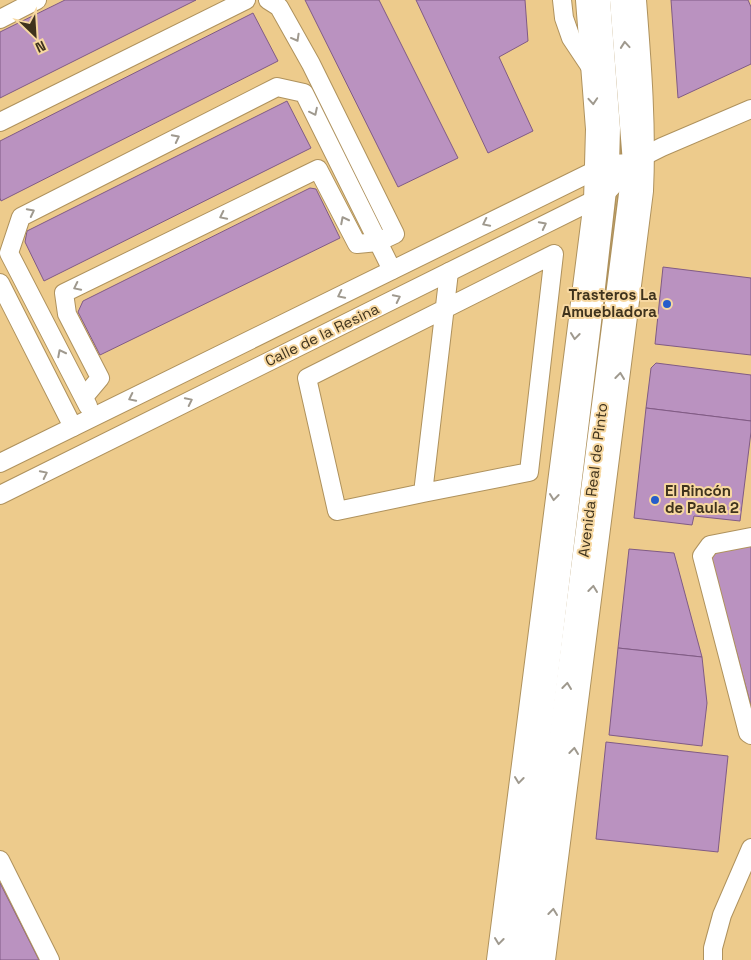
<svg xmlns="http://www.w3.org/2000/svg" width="751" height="960" viewBox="0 0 751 960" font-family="'Space Grotesk',sans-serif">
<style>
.built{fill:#edcb8c}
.building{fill:#ba92c0;stroke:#805b85}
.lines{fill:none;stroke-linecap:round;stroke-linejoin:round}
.minor-casing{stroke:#af925d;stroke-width:20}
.major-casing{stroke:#af925d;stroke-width:25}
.minor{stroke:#fff;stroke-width:18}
.major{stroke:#fff;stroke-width:22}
.oneway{stroke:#9f998e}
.poi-dot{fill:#265dca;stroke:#f7d8a1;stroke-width:2}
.labels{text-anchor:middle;stroke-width:4;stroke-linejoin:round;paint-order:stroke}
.poi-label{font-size:15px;font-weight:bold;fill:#3f331d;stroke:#f7d8a1;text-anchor:end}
.street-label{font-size:15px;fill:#3f331d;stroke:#f7d8a1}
</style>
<rect width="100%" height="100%" fill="#f7d8a1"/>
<rect class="built" x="0" y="0" width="751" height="960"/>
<g class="building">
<path d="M65 0H196L0 98V32Z"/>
<path d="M305 0H379L458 158 398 187Z"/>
<path d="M416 0H525L528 41 499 57 533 131 488 153Z"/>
<path d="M671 0H748L751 7V64L678 98Z"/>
<path d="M253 13 278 61 1 201 0 198V141Z"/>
<path d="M287 101 311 148 44 281 25 242 27 231Z"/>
<path d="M310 188 316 189 340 238 100 355 78 312 83 301Z"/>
<path d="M663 267 751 278V355L655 344Z"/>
<path d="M656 363 751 375V421L646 408 651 368Z"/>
<path d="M646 408 751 421V432L740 521 694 516 692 525 634 518Z"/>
<path d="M751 544V706L710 554Z"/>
<path d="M629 549 674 553 702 657 618 648Z"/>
<path d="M618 648 702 657 707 703 702 746 609 735Z"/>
<path d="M606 742 728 756 718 852 596 839Z"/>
<path d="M0 883 39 960H0Z"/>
</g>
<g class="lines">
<g class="minor-casing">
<g id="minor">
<path d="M562 0 564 18 571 38 589 65"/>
<path d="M0 19 37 0"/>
<path d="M0 122 246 0"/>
<path d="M0 283 73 427"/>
<path d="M84 397 100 378 67 314 64 293 318 169 357 244 378 242 395 234 311 64 279 7 268 0"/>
<path d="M88 406 9 253 21 217 277 87 304 93 392 270"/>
<path d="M0 463 608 164 634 163 646 155 662 147 751 109"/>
<path d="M423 493 529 472 554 254 307 378 337 511 423 493 449 272"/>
<path d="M0 495 604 195 634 163"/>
<path d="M751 537 710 545 702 556 748 733 751 735"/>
<path d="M0 860 50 960"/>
<path d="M496 960 593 201 595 129 585 0"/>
<path d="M546 960 644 191C647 127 642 64 637 0"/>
<path d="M713 960V948L722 915 751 848"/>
</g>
</g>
<g class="major-casing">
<g id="major">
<path d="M512 960 590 322 608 164 609 128 599 0"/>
<path d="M532 960 634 163 621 0"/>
</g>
</g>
<use href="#minor" class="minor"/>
<use href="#major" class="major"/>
</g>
<defs><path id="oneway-chevron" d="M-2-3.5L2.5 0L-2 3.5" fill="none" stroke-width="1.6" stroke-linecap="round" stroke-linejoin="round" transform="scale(1.25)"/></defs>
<g class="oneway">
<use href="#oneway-chevron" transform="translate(296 38) rotate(61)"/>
<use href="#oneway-chevron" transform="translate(625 45) rotate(-95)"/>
<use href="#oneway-chevron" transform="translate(593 101) rotate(86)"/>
<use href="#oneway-chevron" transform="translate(314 112) rotate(64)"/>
<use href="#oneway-chevron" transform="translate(176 138) rotate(-27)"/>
<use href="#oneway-chevron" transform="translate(31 212) rotate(-27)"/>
<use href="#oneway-chevron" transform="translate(223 216) rotate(154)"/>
<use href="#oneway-chevron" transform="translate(344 220) rotate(-117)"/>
<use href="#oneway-chevron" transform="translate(486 223) rotate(154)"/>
<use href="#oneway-chevron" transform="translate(543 225) rotate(-27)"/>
<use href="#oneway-chevron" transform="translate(77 287) rotate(154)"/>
<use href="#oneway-chevron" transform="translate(341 295) rotate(154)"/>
<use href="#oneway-chevron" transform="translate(397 298) rotate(-26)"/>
<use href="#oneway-chevron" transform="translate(575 336) rotate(97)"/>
<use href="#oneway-chevron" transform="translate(61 353) rotate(-117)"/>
<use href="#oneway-chevron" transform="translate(620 376) rotate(-83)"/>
<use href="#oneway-chevron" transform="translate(132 398) rotate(154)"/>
<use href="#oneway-chevron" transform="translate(189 401) rotate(-26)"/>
<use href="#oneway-chevron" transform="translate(44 474) rotate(-26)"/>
<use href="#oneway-chevron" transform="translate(554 497) rotate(97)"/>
<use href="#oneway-chevron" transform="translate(593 589) rotate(-83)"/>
<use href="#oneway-chevron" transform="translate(567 686) rotate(-83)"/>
<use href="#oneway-chevron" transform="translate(574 751) rotate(-83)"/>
<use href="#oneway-chevron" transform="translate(519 780) rotate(97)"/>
<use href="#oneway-chevron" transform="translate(553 912) rotate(-83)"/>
<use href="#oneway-chevron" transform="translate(499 941) rotate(97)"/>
</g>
<g class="poi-dot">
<circle cx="667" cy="304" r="5"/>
<circle cx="655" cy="500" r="5"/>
</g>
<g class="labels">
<g class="poi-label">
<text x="657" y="300">Trasteros La<tspan x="657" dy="17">Amuebladora</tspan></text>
<text x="665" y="496" text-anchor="start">El Rincón<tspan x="665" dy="17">de Paula 2</tspan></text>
</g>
<g class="street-label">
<text transform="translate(322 335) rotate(-26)" y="5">Calle de la Resina</text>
<text transform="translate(593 480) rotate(-83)" y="5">Avenida Real de Pinto</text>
</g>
</g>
<g transform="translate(35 35) rotate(155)" stroke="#f7d8a1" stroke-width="4" paint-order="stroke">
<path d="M0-4L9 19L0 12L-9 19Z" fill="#3f331d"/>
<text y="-8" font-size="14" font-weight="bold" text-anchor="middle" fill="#3f331d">N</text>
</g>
</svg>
